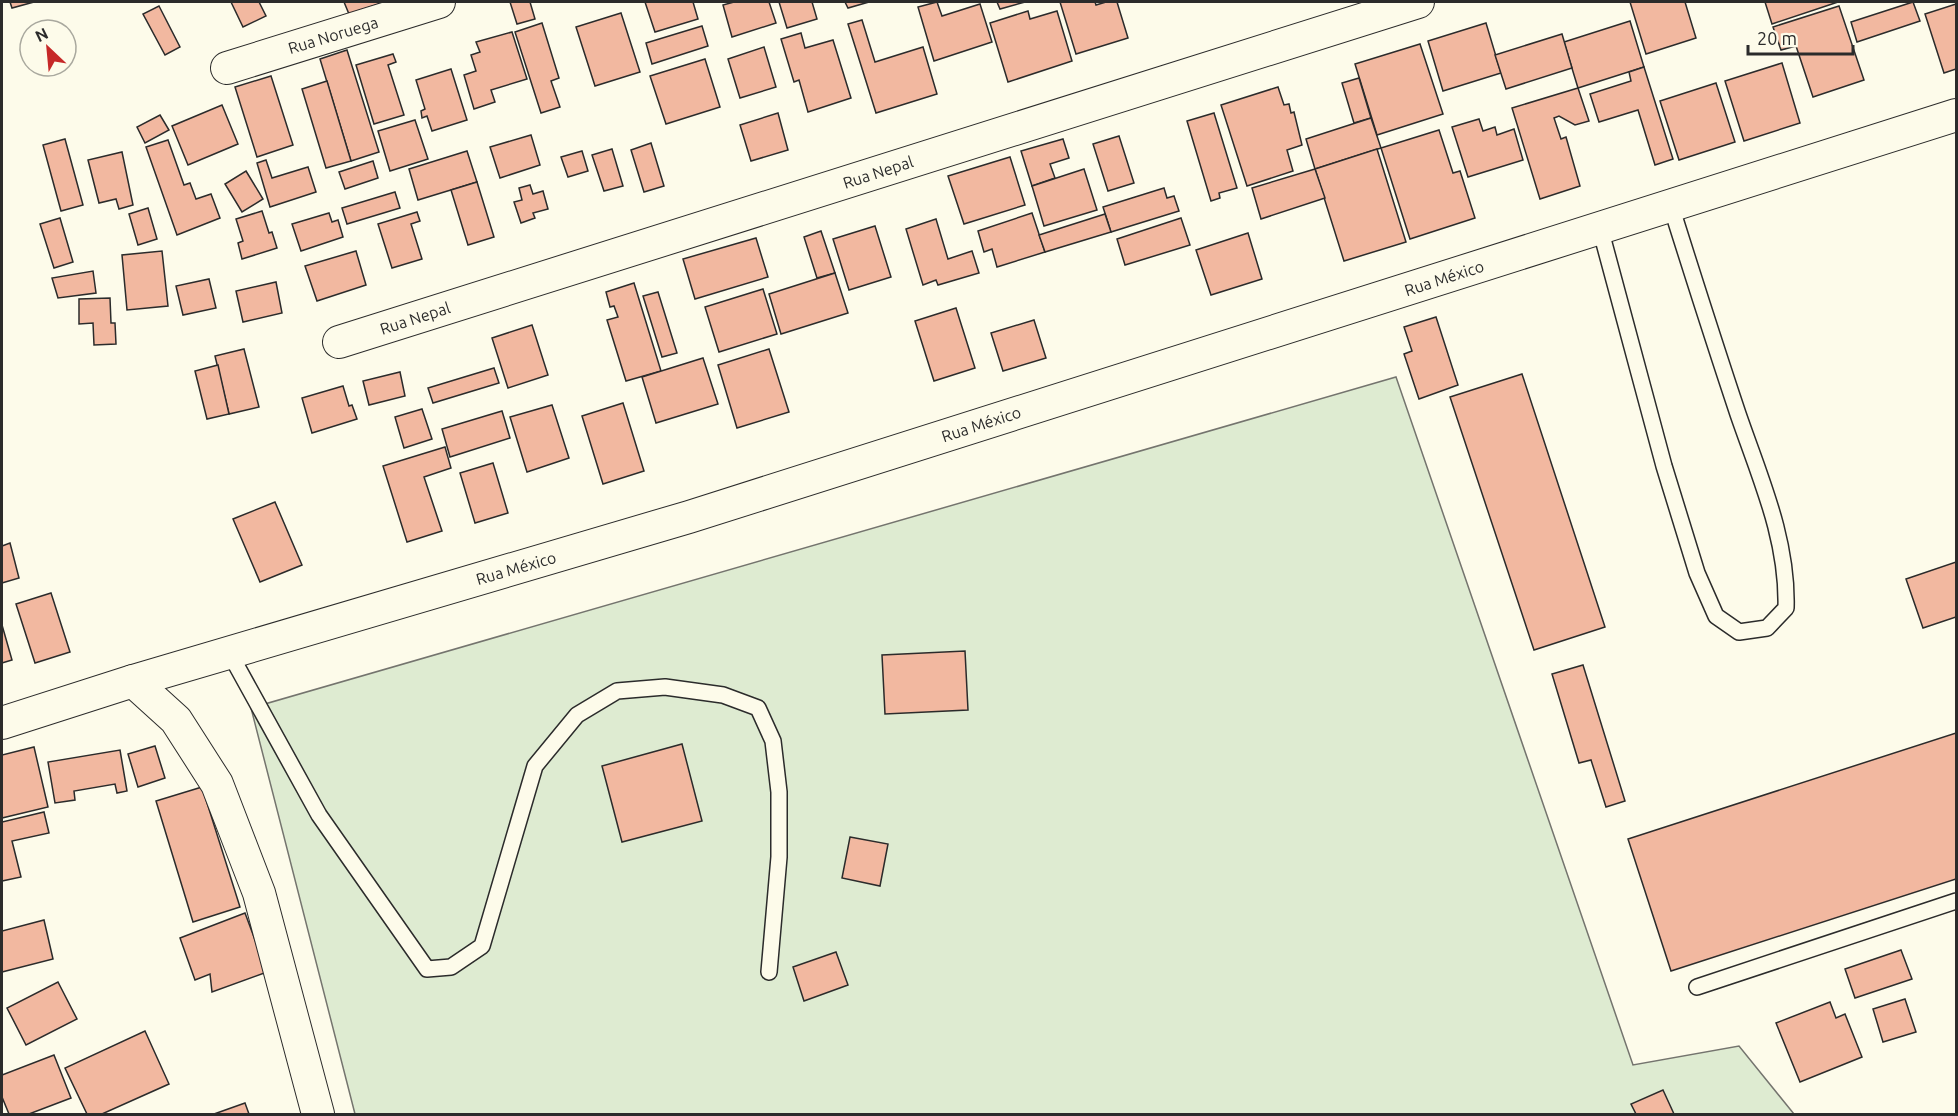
<svg xmlns="http://www.w3.org/2000/svg" width="1958" height="1116" viewBox="0 0 1958 1116" font-family="Ubuntu,sans-serif">
<style>
.green{fill:#deebd1;stroke:#74746e;stroke-width:1.5}
.building{fill:#f2b8a0;stroke:#2b2b2b;stroke-width:1.5}
.lines{fill:none;stroke-linecap:round;stroke-linejoin:round}
.lane-casing{stroke:#2b2b2b;stroke-width:18}
.street-casing{stroke:#2b2b2b;stroke-width:34}
.lane{stroke:#fdfbea;stroke-width:15}
.street{stroke:#fdfbea;stroke-width:32}
.labels{text-anchor:middle;stroke-width:4.5;stroke-linejoin:round;paint-order:stroke}
.street-label{font-size:16px;fill:#2b2b2b;stroke:#fdfbea}
</style>
<rect width="100%" height="100%" fill="#fdfbea"/>
<path class="green" d="M1396 377 1633 1065 1739 1046 1794 1114H355L251 708Z"/>
<g class="building">
<path d="M10 2H34L12 8Z"/>
<path d="M231 2H259L266 16 243 27Z"/>
<path d="M344 2H385L349 14Z"/>
<path d="M510 2H530L535 19 517 24Z"/>
<path d="M645 2H693L698 19 655 32Z"/>
<path d="M734 2H769L776 23 732 37 723 5Z"/>
<path d="M779 2H812L817 19 787 28Z"/>
<path d="M845 2H869L848 8Z"/>
<path d="M937 2 942 16 980 4 992 42 934 61 918 7Z"/>
<path d="M997 2H1025L1000 9Z"/>
<path d="M1060 2H1095L1096 5 1106 2H1117L1128 38 1076 54Z"/>
<path d="M1630 2H1685L1696 38 1646 54Z"/>
<path d="M1765 2H1838L1772 24Z"/>
<path d="M1913 2 1920 21 1857 42 1851 22Z"/>
<path d="M1956 4V69L1944 73 1925 14Z"/>
<path d="M159 6 180 47 165 55 143 14Z"/>
<path d="M1839 6 1864 80 1813 97 1796 46 1781 50 1773 27Z"/>
<path d="M1028 11 1030 19 1057 11 1072 61 1008 82 990 23Z"/>
<path d="M621 13 640 72 595 86 576 27Z"/>
<path d="M862 20 875 62 923 47 937 94 876 113 848 24Z"/>
<path d="M1630 21 1644 67 1578 88 1564 42Z"/>
<path d="M542 23 559 78 551 81 560 107 541 113 515 32Z"/>
<path d="M1486 23 1501 73 1443 91 1428 41Z"/>
<path d="M702 26 708 46 652 64 646 43Z"/>
<path d="M512 32 527 79 491 90 495 102 474 109 464 75 476 71 471 55 480 52 476 42Z"/>
<path d="M801 33 805 48 833 40 851 98 808 112 799 80 794 82 781 39Z"/>
<path d="M1562 34 1572 68 1506 89 1495 55Z"/>
<path d="M1420 44 1443 114 1377 135 1355 64Z"/>
<path d="M764 47 776 87 740 98 728 59Z"/>
<path d="M347 50 379 152 351 161 320 59Z"/>
<path d="M393 54 396 62 388 65 404 115 374 124 356 65Z"/>
<path d="M705 59 720 107 666 124 650 76Z"/>
<path d="M1782 63 1800 123 1744 141 1725 81Z"/>
<path d="M1644 67 1673 159 1655 165 1638 110 1599 122 1590 94 1631 81 1629 72Z"/>
<path d="M451 69 467 120 432 131 427 116 422 118 421 111 425 109 416 80Z"/>
<path d="M271 76 293 145 257 157 235 87Z"/>
<path d="M1359 78 1371 118 1354 123 1342 83Z"/>
<path d="M327 81 351 161 326 168 302 89Z"/>
<path d="M1716 83 1735 142 1679 160 1660 101Z"/>
<path d="M1278 87 1284 105 1289 104 1291 113 1294 112 1302 145 1287 150 1293 171 1247 186 1221 105Z"/>
<path d="M1578 88 1589 121 1575 125 1559 116 1554 118 1561 139 1566 137 1580 186 1540 199 1512 108Z"/>
<path d="M222 105 238 144 188 165 172 126Z"/>
<path d="M778 113 788 150 751 161 740 125Z"/>
<path d="M1214 113 1237 188 1219 193 1220 198 1211 201 1187 121Z"/>
<path d="M160 115 169 130 145 143 137 127Z"/>
<path d="M1371 118 1381 148 1315 169 1306 139Z"/>
<path d="M1479 119 1483 131 1495 127 1497 135 1514 129 1523 160 1468 177 1452 127Z"/>
<path d="M415 120 428 159 390 171 378 131Z"/>
<path d="M1439 130 1453 173 1460 171 1475 218 1410 239 1381 148Z"/>
<path d="M531 135 540 165 500 178 490 147Z"/>
<path d="M1119 136 1134 183 1108 191 1093 144Z"/>
<path d="M65 139 83 205 61 211 43 145Z"/>
<path d="M1063 139 1069 158 1050 164 1055 178 1032 186 1021 151Z"/>
<path d="M168 140 184 185 190 183 196 199 211 194 220 218 177 235 146 147Z"/>
<path d="M651 143 664 186 644 192 631 150Z"/>
<path d="M612 149 623 186 604 191 592 155Z"/>
<path d="M1377 149 1406 242 1344 261 1315 169Z"/>
<path d="M467 151 477 182 418 200 409 169Z"/>
<path d="M582 151 588 171 568 177 561 157Z"/>
<path d="M122 152 133 205 119 209 116 199 99 203 88 160Z"/>
<path d="M1010 157 1025 205 964 224 948 176Z"/>
<path d="M266 160 272 178 308 167 316 192 270 207 257 163Z"/>
<path d="M373 161 378 178 345 189 339 172Z"/>
<path d="M1084 169 1097 210 1044 226 1032 186Z"/>
<path d="M1315 169 1325 198 1261 219 1252 188Z"/>
<path d="M246 171 263 199 242 212 225 184Z"/>
<path d="M477 182 494 237 468 245 451 190Z"/>
<path d="M530 185 533 194 543 191 548 209 533 213 535 218 521 223 514 202 522 200 519 188Z"/>
<path d="M1164 188 1167 198 1174 196 1179 211 1111 232 1103 207Z"/>
<path d="M395 192 400 208 347 224 342 208Z"/>
<path d="M148 208 157 239 138 245 129 214Z"/>
<path d="M262 211 269 233 272 232 277 248 242 259 238 243 243 241 236 219Z"/>
<path d="M417 212 420 221 411 224 422 259 392 268 378 224Z"/>
<path d="M329 213 332 222 338 220 343 237 301 251 292 224Z"/>
<path d="M1032 213 1045 252 997 267 992 249 984 252 978 231Z"/>
<path d="M1105 214 1111 232 1045 252 1039 235Z"/>
<path d="M60 218 73 262 54 268 40 224Z"/>
<path d="M1181 218 1190 245 1125 265 1117 239Z"/>
<path d="M936 219 948 259 972 251 979 273 938 285 936 280 923 285 906 229Z"/>
<path d="M875 226 891 277 849 290 833 239Z"/>
<path d="M821 231 835 273 817 278 804 237Z"/>
<path d="M1248 233 1262 279 1211 295 1196 250Z"/>
<path d="M756 238 768 277 695 299 683 259Z"/>
<path d="M162 251 168 306 127 310 122 255Z"/>
<path d="M356 251 366 285 317 301 305 266Z"/>
<path d="M93 271 96 293 58 298 52 278Z"/>
<path d="M835 273 848 313 781 334 769 294Z"/>
<path d="M209 279 216 308 183 315 176 286Z"/>
<path d="M276 282 282 313 243 322 236 291Z"/>
<path d="M634 283 661 371 626 381 607 320 618 317 614 306 610 307 606 292Z"/>
<path d="M763 289 777 334 719 352 705 307Z"/>
<path d="M658 292 677 353 662 357 643 296Z"/>
<path d="M110 298 111 323H115L116 344 94 345 93 323 79 324V299Z"/>
<path d="M956 308 975 368 934 381 915 321Z"/>
<path d="M1436 317 1458 385 1419 399 1404 354 1412 351 1404 327Z"/>
<path d="M1034 320 1046 358 1003 371 991 333Z"/>
<path d="M532 325 548 375 508 388 492 338Z"/>
<path d="M244 349 259 407 229 414 215 356Z"/>
<path d="M769 349 789 412 737 428 718 365Z"/>
<path d="M703 358 718 404 656 423 642 377Z"/>
<path d="M218 365 229 414 207 419 195 371Z"/>
<path d="M494 368 499 383 433 403 428 388Z"/>
<path d="M400 372 405 396 369 405 363 381Z"/>
<path d="M1522 374 1605 627 1534 650 1450 397Z"/>
<path d="M343 386 349 406 352 405 357 419 312 433 302 398Z"/>
<path d="M623 403 644 471 603 484 582 416Z"/>
<path d="M552 405 569 458 527 472 510 417Z"/>
<path d="M422 409 432 439 404 448 395 417Z"/>
<path d="M502 411 510 438 450 457 442 429Z"/>
<path d="M445 447 451 468 424 477 442 531 407 542 383 466Z"/>
<path d="M493 463 508 513 475 523 460 473Z"/>
<path d="M275 502 302 565 260 582 233 519Z"/>
<path d="M10 543 19 578 2 583V546Z"/>
<path d="M1956 562V617L1923 628 1906 579Z"/>
<path d="M51 593 70 652 35 663 16 604Z"/>
<path d="M2 625 12 660 2 663Z"/>
<path d="M965 651 968 710 885 714 882 655Z"/>
<path d="M1583 665 1625 801 1606 807 1591 760 1579 763 1552 674Z"/>
<path d="M1956 733V879L1671 971 1628 839Z"/>
<path d="M682 744 702 821 622 842 602 766Z"/>
<path d="M155 746 165 778 138 787 128 754Z"/>
<path d="M34 747 48 807 2 818V755Z"/>
<path d="M120 750 127 791 117 793 115 784 74 791 75 800 55 803 48 762Z"/>
<path d="M202 787 240 907 193 922 156 801Z"/>
<path d="M44 812 49 833 12 841 21 877 2 881V822Z"/>
<path d="M850 837 888 844 880 886 842 878Z"/>
<path d="M245 913 267 972 212 992 210 974 195 980 180 938Z"/>
<path d="M44 920 53 959 2 972V931Z"/>
<path d="M1901 950 1912 979 1855 998 1845 969Z"/>
<path d="M836 952 848 985 804 1001 793 967Z"/>
<path d="M58 982 77 1019 26 1045 7 1008Z"/>
<path d="M1905 999 1916 1032 1883 1042 1873 1009Z"/>
<path d="M1830 1002 1836 1018 1845 1014 1862 1057 1800 1082 1776 1023Z"/>
<path d="M145 1031 169 1084 102 1114H87L65 1068Z"/>
<path d="M54 1055 71 1098 29 1114H9L2 1097V1075Z"/>
<path d="M1663 1090 1674 1114H1636L1631 1104Z"/>
<path d="M245 1103 249 1114H214Z"/>
</g>
<g class="lines">
<g class="lane-casing">
<g id="lane">
<path d="M1600 228 1664 466 1697 573 1716 616 1739 632 1767 628 1786 608C1788 539 1760 478 1738 414 1715 345 1693 276 1671 206"/>
<path d="M229 652 319 815 427 969 451 967 482 946 535 766 577 715 617 691 665 687 723 695 758 708 773 741 779 792V857L769 972"/>
<path d="M1697 987 1956 901"/>
</g>
</g>
<g class="street-casing">
<g id="street">
<path d="M227 68 439 2"/>
<path d="M339 342 1418 2"/>
<path d="M133 681 176 720 217 784 259 893 318 1114"/>
<path d="M2 723 133 681 689 517 1956 115"/>
</g>
</g>
<use href="#lane" class="lane"/>
<use href="#street" class="street"/>
</g>
<g class="labels">
<g class="street-label">
<text transform="translate(333 35) rotate(-17)" y="6">Rua Noruega</text>
<text transform="translate(878 172) rotate(-18)" y="6">Rua Nepal</text>
<text transform="translate(1444 278) rotate(-18)" y="6">Rua México</text>
<text transform="translate(415 318) rotate(-18)" y="6">Rua Nepal</text>
<text transform="translate(981 424) rotate(-18)" y="6">Rua México</text>
<text transform="translate(516 568) rotate(-16)" y="6">Rua México</text>
</g>
</g>
<rect width="1958" height="1116" fill="none" stroke="#2b2b2b" stroke-width="6"/>
<g transform="translate(48 48) rotate(334)"><circle r="28" fill="#fdfbea" stroke="#a9a89e" stroke-width="1.5"/>
<path d="M0-4.5L10 22L0 15L-10 22Z" fill="#c62828"/>
<text y="-9" font-size="16" font-weight="bold" text-anchor="middle" fill="#2b2b2b">N</text>
</g>
<path d="M1748 45v9h105v-9" fill="none" stroke="#2b2b2b" stroke-width="3"/>
<text x="1757" y="45" font-size="18" fill="#2b2b2b" stroke="#fdfbea" stroke-width="4.5" paint-order="stroke">20 m</text>
</svg>
